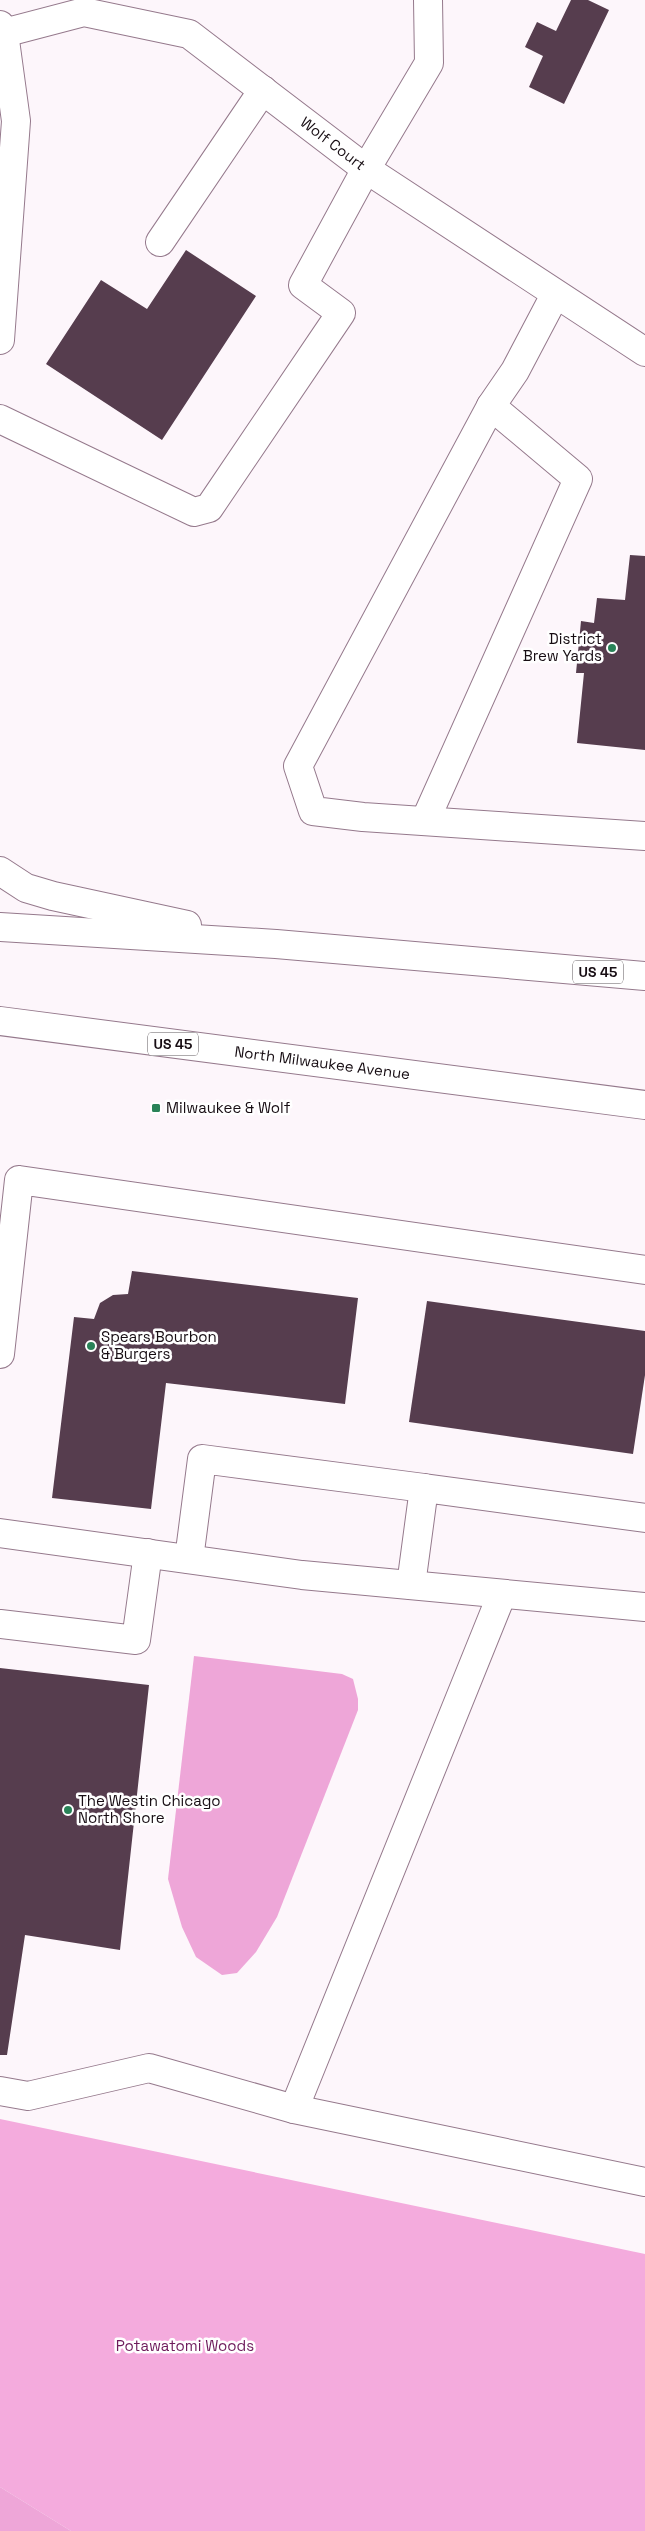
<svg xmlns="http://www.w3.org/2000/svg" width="645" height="2531" viewBox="0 0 645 2531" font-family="'Space Grotesk',sans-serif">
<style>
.forest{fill:#f4abdd}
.water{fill:#eea6d8}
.building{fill:#563d4e}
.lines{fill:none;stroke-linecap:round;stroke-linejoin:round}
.minor-casing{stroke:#95798c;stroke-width:30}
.major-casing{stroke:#95798c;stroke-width:30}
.minor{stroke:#fff;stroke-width:28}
.major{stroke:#fff;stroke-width:28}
.poi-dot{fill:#298358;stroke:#fff;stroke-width:2}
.labels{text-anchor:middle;stroke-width:5;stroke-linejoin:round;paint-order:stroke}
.shield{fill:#fff;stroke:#5d565a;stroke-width:1}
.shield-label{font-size:14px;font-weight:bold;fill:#170d13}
.street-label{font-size:15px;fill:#170d13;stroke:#fff}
.poi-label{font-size:15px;fill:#170d13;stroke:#fff;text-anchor:start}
.park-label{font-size:15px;fill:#6e1b5b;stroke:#fff}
</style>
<rect width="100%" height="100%" fill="#fdf6fb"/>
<path class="forest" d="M0 2119 645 2254V2531H71L0 2487Z"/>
<g class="water">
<path d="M194 1656 342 1674 353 1679 358 1699V1710L277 1917 256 1952 237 1973 222 1975 196 1957 182 1927 168 1879Z"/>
<path d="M0 2487 71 2531H0Z"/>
</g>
<g class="building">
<path d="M571 0H588L609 10 564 104 529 87 543 56 525 47 537 22 556 31Z"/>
<path d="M186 250 256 296 162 440 46 364 101 280 147 309Z"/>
<path d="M630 555 645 556V750L577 743 584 673H576L581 621 594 623 597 598 625 600Z"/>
<path d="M132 1271 358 1298 345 1404 166 1383 151 1509 52 1498 74 1317 94 1319 100 1303 113 1295 128 1294Z"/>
<path d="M427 1301 645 1331V1375L633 1454 409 1422Z"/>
<path d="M0 1668 149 1685 120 1950 25 1935 7 2055H0Z"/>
</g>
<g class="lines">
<g class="minor-casing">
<g id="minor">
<path id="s1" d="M0 34 84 12 189 34 366 169 645 352"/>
<path d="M160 242 263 90"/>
<path d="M555 295 515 371 491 406 298 766 313 811 363 817 645 836"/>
<path d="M0 419 194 512 209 508 341 313 303 285 366 169 429 63 428 0"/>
<path d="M425 821 578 479 491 406"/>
<path d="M0 1354 19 1180 645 1270"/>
<path d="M0 1533 302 1575 645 1607"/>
<path d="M189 1559 202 1459 424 1488"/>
<path d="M411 1585 424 1488 645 1518"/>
<path d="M0 1624 136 1640 148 1553"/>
<path d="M0 2091 28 2096 149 2068 294 2109 645 2182"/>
<path d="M294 2109 502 1594"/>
</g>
</g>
<g class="major-casing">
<g id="major">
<path d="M0 25 4 33 16 121 0 340"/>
<path d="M0 871 26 888 53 896 187 925"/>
<path d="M0 927 276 944 645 976"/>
<path id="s2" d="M0 1021 645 1105"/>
</g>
</g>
<use href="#minor" class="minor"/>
<use href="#major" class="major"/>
</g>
<g class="poi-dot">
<circle cx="612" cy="648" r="5"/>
<rect x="151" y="1103" width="10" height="10" rx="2.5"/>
<circle cx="91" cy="1346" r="5"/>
<circle cx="68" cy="1810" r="5"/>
</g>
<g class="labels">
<g class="shield">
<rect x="573" y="960.5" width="50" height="23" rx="4"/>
<rect x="148" y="1032.5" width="50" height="23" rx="4"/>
</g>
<g class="shield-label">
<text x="598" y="977">US 45</text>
<text x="173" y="1049">US 45</text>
</g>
<g class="street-label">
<text dy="5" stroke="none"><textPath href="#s1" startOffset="375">Wolf Court</textPath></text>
<text dy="5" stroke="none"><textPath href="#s2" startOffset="325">North Milwaukee Avenue</textPath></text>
</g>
<g class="poi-label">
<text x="602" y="644" text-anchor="end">District<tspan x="602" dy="17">Brew Yards</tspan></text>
<text x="166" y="1113">Milwaukee &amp; Wolf</text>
<text x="101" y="1342">Spears Bourbon<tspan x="101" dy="17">&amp; Burgers</tspan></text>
<text x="78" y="1806">The Westin Chicago<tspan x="78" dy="17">North Shore</tspan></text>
</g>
<g class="park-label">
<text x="185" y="2351">Potawatomi Woods</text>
</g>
</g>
</svg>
